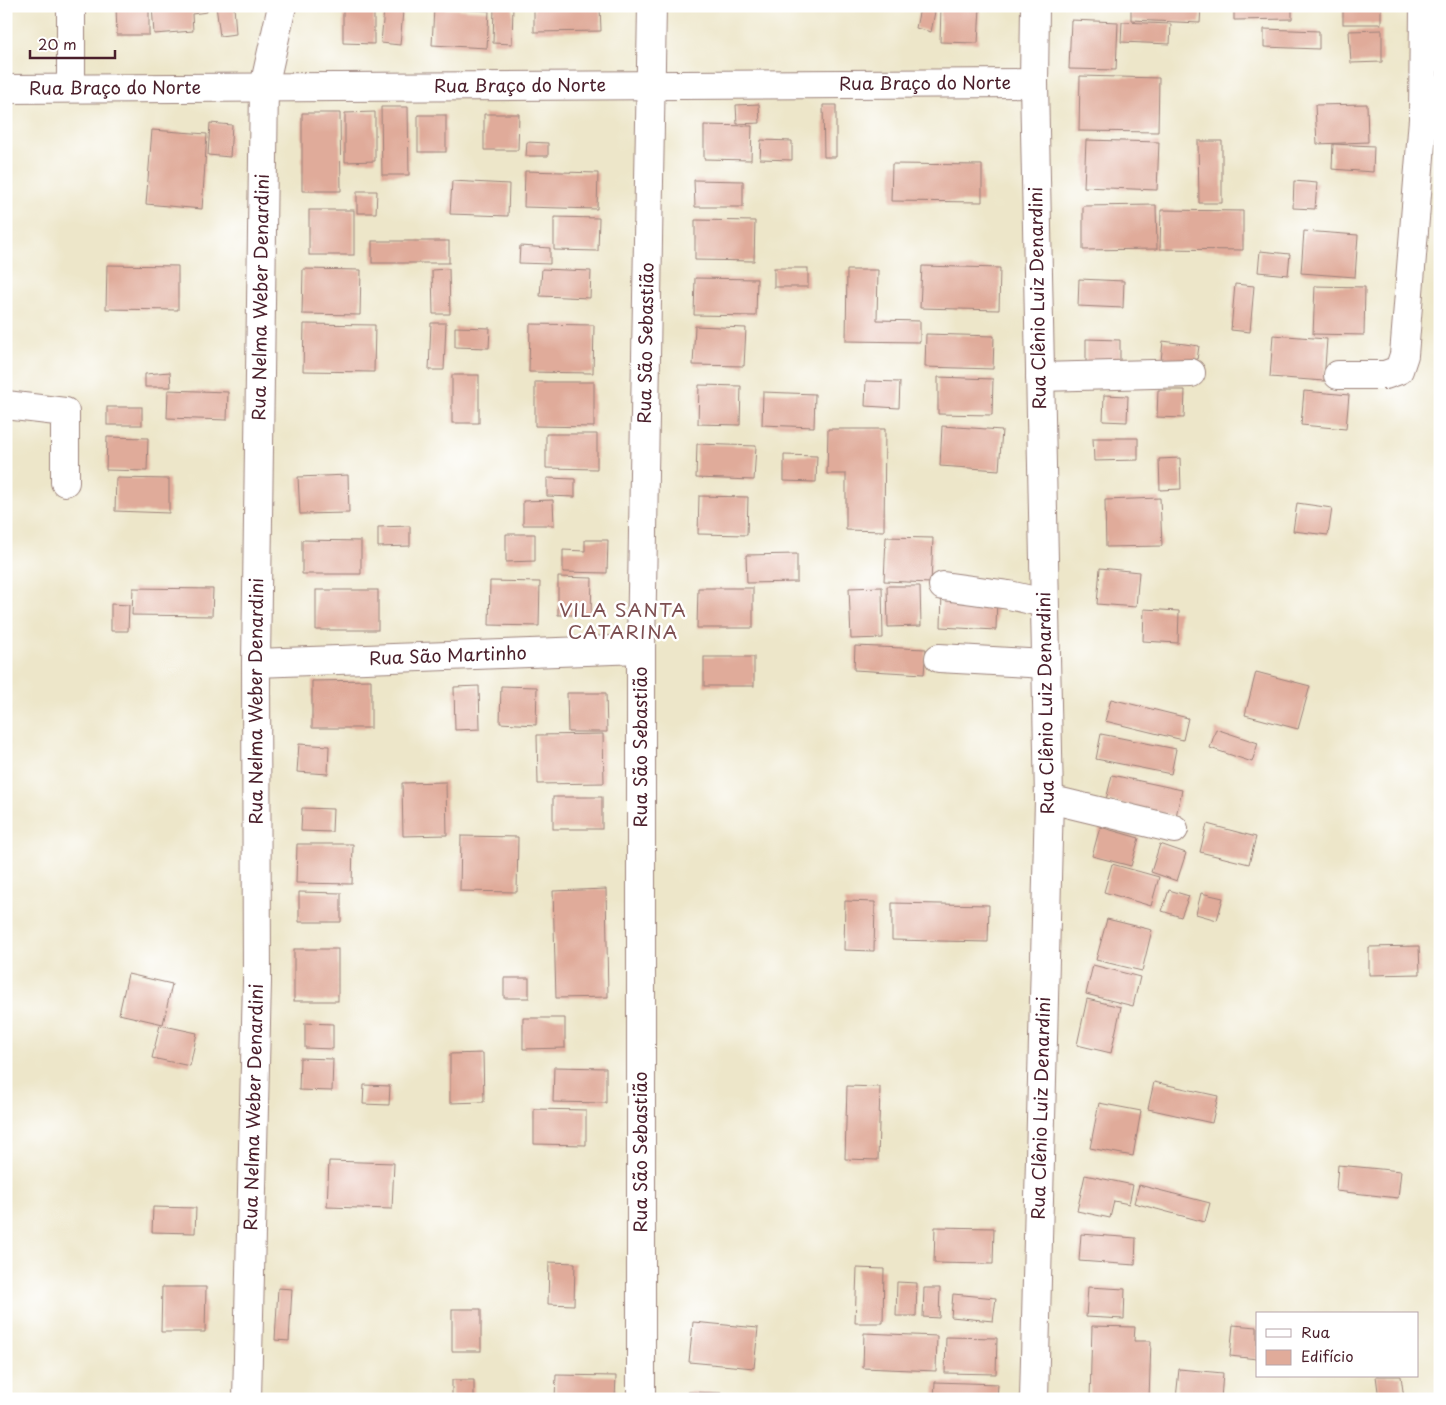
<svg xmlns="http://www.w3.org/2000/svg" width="1446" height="1405" viewBox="0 0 1446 1405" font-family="'Playpen Sans',sans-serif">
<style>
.building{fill:#e0ab9a}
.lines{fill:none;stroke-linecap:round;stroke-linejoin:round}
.minor-casing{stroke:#9c827a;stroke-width:30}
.minor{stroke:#fff;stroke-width:28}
.labels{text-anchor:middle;stroke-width:5;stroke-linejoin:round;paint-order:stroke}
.street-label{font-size:18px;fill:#4a1f2b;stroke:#fff}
.neighbourhood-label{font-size:19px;letter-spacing:1px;fill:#7e5052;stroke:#fff}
</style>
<rect width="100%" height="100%" fill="#fff"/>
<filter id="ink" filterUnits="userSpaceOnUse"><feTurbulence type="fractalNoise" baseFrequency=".02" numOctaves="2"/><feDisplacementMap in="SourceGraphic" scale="10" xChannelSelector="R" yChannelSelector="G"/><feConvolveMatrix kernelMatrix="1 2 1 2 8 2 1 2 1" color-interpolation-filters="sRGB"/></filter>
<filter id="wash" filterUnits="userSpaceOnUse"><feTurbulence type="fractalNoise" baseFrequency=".0096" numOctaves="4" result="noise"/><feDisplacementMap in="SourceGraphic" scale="20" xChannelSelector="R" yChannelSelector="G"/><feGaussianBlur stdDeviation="1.12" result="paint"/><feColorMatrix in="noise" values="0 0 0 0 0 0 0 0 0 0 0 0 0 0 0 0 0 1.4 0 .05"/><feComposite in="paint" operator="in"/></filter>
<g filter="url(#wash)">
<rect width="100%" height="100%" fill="#ede6c9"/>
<g id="blocks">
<g class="building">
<path d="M116 6H149V35H117Z"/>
<path d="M152 6H206L207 12 192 14 193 31 154 34Z"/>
<path d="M216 6H234L236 34 220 36Z"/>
<path d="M494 6H513L512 44 493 43Z"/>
<path d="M534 6H600L601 31 534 32Z"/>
<path d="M941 6 980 7 978 43 940 42Z"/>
<path d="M1131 6H1201L1200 23 1131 20Z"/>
<path d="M1234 6H1292V19L1234 20Z"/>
<rect x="1343" y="6" width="38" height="18"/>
<path d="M343 7 374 8V44L343 43Z"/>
<path d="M434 8 489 11 487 48 432 45Z"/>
<path d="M920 8 935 12 931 32 916 28Z"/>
<path d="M384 9 403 11 400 45 381 43Z"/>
<path d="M1071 20 1118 22 1116 70 1069 69Z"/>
<path d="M1122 22 1171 24 1170 44 1121 42Z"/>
<path d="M1264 29 1319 31V49L1264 47Z"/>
<path d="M1382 30V62L1351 63 1349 31Z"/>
<path d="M1080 76 1159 78 1158 132 1079 131Z"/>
<path d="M759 104 760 123 737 124 736 105Z"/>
<path d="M1367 104 1368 142 1317 144 1315 105Z"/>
<path d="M823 105H836V157H824Z"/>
<path d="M381 107H408L409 175H382Z"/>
<path d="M375 112V161L345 162V113Z"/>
<path d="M302 113H340L341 191H302Z"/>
<path d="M484 114H519L518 150H484Z"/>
<rect x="418" y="115" width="28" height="37"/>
<path d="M210 123 232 125 230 157 208 155Z"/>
<path d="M704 125 752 126 751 160 704 159Z"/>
<path d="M152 130 207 134 202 209 146 204Z"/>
<path d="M761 140 792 141V160L760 159Z"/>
<path d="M1086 140 1159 142 1157 190 1084 187Z"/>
<path d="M1198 141H1222V203H1199Z"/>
<path d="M527 142 548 143V156H526Z"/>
<path d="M1333 144 1374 146 1373 172 1332 169Z"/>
<path d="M892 164 982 165V202L891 201Z"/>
<path d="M525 171 598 173 597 209 524 207Z"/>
<path d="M694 180 743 181V207H695Z"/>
<path d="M452 181 509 184 508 216 450 214Z"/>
<path d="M1294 181 1317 183 1315 209 1293 208Z"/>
<path d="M357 191H377L376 213H357Z"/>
<path d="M1156 205 1157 249 1083 250V206Z"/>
<rect x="309" y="210" width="45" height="45"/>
<path d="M1161 210 1243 211V250L1160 249Z"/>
<path d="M554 217 599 218 598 251 554 250Z"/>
<path d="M695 220 755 221 754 261 695 260Z"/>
<path d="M1304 231 1358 235 1355 277 1301 273Z"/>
<rect x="372" y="241" width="77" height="22"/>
<path d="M520 246 550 248V264L519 263Z"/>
<path d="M1260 251 1290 254 1288 275 1258 272Z"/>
<path d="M107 265 178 266V310L106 309Z"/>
<path d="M922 266 1000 268 999 310 920 308Z"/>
<rect x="774" y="268" width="34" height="19"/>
<path d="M303 269 361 270 360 315 302 314Z"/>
<path d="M449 269 450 314H433L432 270Z"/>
<path d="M542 269 591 271 590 298 540 296Z"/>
<path d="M847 270H878L877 320 920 321V342L846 341Z"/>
<path d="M695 278 757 279 756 316 694 315Z"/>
<path d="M1079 279 1124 281 1123 308 1078 306Z"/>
<path d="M1235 284 1254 286 1250 332 1231 330Z"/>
<path d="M1315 286 1365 287 1364 335 1313 334Z"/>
<path d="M431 323H446L444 370H429Z"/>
<path d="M304 324 375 325 374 372 303 371Z"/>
<path d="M530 324 594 325 593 373 529 372Z"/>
<path d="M695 326 746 328 744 366 693 365Z"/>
<path d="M455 327 490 328 489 348 455 347Z"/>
<path d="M926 334 994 336 993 369 925 367Z"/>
<path d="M1273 335 1327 339 1324 381 1270 377Z"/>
<path d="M1086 339 1120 340V365H1086Z"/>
<path d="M1163 341 1199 346 1196 367 1161 361Z"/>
<path d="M170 372 171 387H145V374Z"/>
<rect x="452" y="375" width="27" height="48"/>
<path d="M938 377 993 379 992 415 938 414Z"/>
<path d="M866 381 900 382 899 408 865 406Z"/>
<path d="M535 382H594V427L535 426Z"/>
<path d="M699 385 741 386 740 425 698 424Z"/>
<path d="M168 390 228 392 227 420 167 418Z"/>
<path d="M1158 390H1185L1184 418 1157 417Z"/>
<path d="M1304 391 1349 395 1346 429 1301 425Z"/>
<path d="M763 392 815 394 814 427 762 425Z"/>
<path d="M1104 395 1128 396 1127 422 1103 421Z"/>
<rect x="107" y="407" width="35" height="18"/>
<path d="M942 426 1002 430 999 470 940 466Z"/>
<path d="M828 429H885L884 531 846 530V474H827Z"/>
<path d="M546 434H597V469L546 468Z"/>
<path d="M107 437 148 438 147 471 106 470Z"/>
<path d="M1093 438H1138V460L1094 461Z"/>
<path d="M697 444 756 446 754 480 696 478Z"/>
<path d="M784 455 817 456 816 482 784 481Z"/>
<path d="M1180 458 1181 489 1160 490 1159 459Z"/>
<path d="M348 475 349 513 300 514 298 477Z"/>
<path d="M116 478 169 479V513L115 511Z"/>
<path d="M547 478 575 479V497L547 496Z"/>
<path d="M699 496 748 497 747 535 698 534Z"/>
<path d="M1160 498 1162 546 1106 547 1105 500Z"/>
<path d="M553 500 554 525H523V501Z"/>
<path d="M1297 503 1332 508 1328 535 1293 531Z"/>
<path d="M410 526V546L378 547V527Z"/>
<path d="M506 534H535V561L506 562Z"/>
<path d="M886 537 933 538 931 583 884 581Z"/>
<path d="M302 540 361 541V574H302Z"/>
<path d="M585 540H608L607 573 563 572V550L585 551Z"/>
<path d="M797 554V582L747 583 746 555Z"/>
<path d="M1100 568 1139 572 1136 607 1097 604Z"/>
<path d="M558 577 592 578 591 615H558Z"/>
<path d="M490 581 540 582 539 626 489 625Z"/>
<path d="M887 586H920L921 626 888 627Z"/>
<path d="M882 587 883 638 851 639 849 588Z"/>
<path d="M133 588 213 589 212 616 132 615Z"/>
<path d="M698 588H753V628H697Z"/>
<rect x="316" y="590" width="62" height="40"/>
<path d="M942 591 997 594 996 630 941 627Z"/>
<path d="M111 604 129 605 128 631H111Z"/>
<path d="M1144 609 1179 611 1178 643 1143 641Z"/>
<path d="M855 646 926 649 924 674 854 670Z"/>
<rect x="704" y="657" width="50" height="29"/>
<path d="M1256 672 1310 686 1298 729 1245 715Z"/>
<path d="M371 680V728H312V681Z"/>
<path d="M479 686 480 729 455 730 454 687Z"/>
<path d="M501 686 537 687 536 725 500 723Z"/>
<path d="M567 693H606L607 732H568Z"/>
<path d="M1111 699 1188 718 1183 740 1105 721Z"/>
<path d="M1216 729 1258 743 1252 762 1210 748Z"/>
<path d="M603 734 604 783 538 784 537 735Z"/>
<path d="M1101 734 1176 749 1171 774 1096 759Z"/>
<path d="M299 744 329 746 328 774 297 772Z"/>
<path d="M1112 775 1182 790 1176 816 1106 800Z"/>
<path d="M446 782 447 835 403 836 402 783Z"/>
<rect x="553" y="797" width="49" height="32"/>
<path d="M302 808 333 809 332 832 301 831Z"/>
<path d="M1207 824 1256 837 1249 864 1200 852Z"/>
<path d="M1100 827 1139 838 1131 866 1092 856Z"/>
<path d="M461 836 518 837 517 892 460 891Z"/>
<path d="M297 844H353L352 884 296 883Z"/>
<path d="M1160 844 1186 853 1177 881 1151 872Z"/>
<path d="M1112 864 1159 877 1151 906 1104 892Z"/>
<path d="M606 889 608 997 556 998 553 891Z"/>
<path d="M1169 890 1189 896 1181 917 1162 911Z"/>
<path d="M299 892 341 893V922H299Z"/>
<path d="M1201 893 1223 898 1217 920 1196 914Z"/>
<path d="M845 901 875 902 874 951 844 950Z"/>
<path d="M892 903 989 905 988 942 892 940Z"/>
<path d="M1107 919 1152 930 1142 971 1096 960Z"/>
<path d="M1419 946 1420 974 1369 975V947Z"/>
<rect x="294" y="949" width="44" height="52"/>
<path d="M1093 965 1140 977 1133 1006 1086 994Z"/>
<path d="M128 974 172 984 163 1024 119 1014Z"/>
<rect x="504" y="978" width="25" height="20"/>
<path d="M1087 999 1121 1007 1111 1053 1077 1045Z"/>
<path d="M523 1018H565V1048L523 1049Z"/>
<path d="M305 1023 333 1024V1049L305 1048Z"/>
<path d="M160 1025 197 1033 190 1066 152 1058Z"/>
<path d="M483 1053 484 1102 450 1103V1054Z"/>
<path d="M300 1058 333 1059 332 1091 299 1090Z"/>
<path d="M554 1067 606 1068V1103L553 1102Z"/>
<path d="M1154 1082 1218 1096 1212 1123 1148 1109Z"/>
<path d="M364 1085 390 1086 389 1105 363 1104Z"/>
<path d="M847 1086 880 1087 878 1160 845 1159Z"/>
<path d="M1099 1103 1141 1111 1133 1156 1090 1148Z"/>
<path d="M534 1109 586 1110V1145L534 1144Z"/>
<path d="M329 1161 394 1163 392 1209 327 1207Z"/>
<path d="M1338 1165 1401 1171 1398 1198 1336 1191Z"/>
<path d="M1085 1175 1133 1185 1129 1204 1114 1201 1110 1218 1077 1211Z"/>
<path d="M1139 1185 1210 1203 1205 1222 1134 1203Z"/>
<path d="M153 1207 196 1208 195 1233 152 1232Z"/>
<path d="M935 1227 994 1228 993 1264 934 1263Z"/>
<path d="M1081 1234 1136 1238 1135 1265 1079 1261Z"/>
<path d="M549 1262 575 1263 574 1305 548 1304Z"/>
<path d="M857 1268 884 1269 883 1323H855Z"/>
<path d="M897 1282 917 1283 916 1316H896Z"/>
<path d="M162 1287H206L205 1332H161Z"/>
<path d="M1088 1287 1125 1289 1124 1319 1086 1317Z"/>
<path d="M278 1288 292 1289 289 1341 275 1340Z"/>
<path d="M924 1288H940L939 1318 923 1317Z"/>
<path d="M953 1294 996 1298 993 1321 951 1317Z"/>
<rect x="452" y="1309" width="29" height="42"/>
<path d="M693 1322 758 1328 754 1368 689 1362Z"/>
<path d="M1233 1325 1257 1327V1359L1230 1356Z"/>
<path d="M1092 1326 1135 1327 1134 1341H1151L1149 1399H1090Z"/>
<path d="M864 1333 937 1336 936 1371 863 1368Z"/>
<path d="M946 1337 997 1338 996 1374 945 1373Z"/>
<path d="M1179 1369 1223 1373 1221 1399H1176Z"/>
<path d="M556 1375 616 1376 615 1399H555Z"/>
<path d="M1376 1376H1401L1404 1399H1379Z"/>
<path d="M452 1380H474V1397L452 1398Z"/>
<path d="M935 1382 998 1384 997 1399H934Z"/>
<path d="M687 1392 722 1393 721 1399H687Z"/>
</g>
</g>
</g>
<g filter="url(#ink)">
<use href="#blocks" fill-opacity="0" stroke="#9c827a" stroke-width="1"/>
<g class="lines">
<g class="minor-casing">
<g id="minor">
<path d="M71 88V6"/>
<path id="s1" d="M6 89 1034 83"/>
<path d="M1338 375H1385L1399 370 1404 355 1423 119 1424 6"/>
<path d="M1040 377 1191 373"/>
<path d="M6 405 65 412V482"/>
<path d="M943 586 1009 595 1044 603"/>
<path d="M939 658 1046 664"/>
<path id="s2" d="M256 663 641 649"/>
<path d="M1049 799 1174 829"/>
<path id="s3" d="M247 1399 257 981 256 663 264 87 282 6"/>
<path id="s4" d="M641 1399V649L652 6"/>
<path id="s5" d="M1034 1399 1049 799 1034 83 1035 6"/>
</g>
</g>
<use href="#minor" class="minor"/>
</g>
</g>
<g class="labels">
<g class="street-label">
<text dy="6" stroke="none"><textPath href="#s1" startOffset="919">Rua Braço do Norte</textPath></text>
<text dy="6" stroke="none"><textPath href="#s1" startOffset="514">Rua Braço do Norte</textPath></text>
<text dy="6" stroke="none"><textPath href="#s1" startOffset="109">Rua Braço do Norte</textPath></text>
<text dy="6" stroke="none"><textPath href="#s3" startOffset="1102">Rua Nelma Weber Denardini</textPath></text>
<text transform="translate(1038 298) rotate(-91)" y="6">Rua Clênio Luiz Denardini</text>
<text dy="6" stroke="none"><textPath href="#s4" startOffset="1056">Rua São Sebastião</textPath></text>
<text dy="6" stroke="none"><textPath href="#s2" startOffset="192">Rua São Martinho</textPath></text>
<text dy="6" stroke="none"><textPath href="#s3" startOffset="698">Rua Nelma Weber Denardini</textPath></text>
<text transform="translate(1046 703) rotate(-91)" y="6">Rua Clênio Luiz Denardini</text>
<text transform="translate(641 747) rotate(-90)" y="6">Rua São Sebastião</text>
<text dy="6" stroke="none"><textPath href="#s3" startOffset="292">Rua Nelma Weber Denardini</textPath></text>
<text dy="6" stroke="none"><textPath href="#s5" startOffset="291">Rua Clênio Luiz Denardini</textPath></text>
<text transform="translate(641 1152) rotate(-90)" y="6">Rua São Sebastião</text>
</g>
<g class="neighbourhood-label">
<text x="623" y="617">VILA SANTA<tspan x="623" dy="22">CATARINA</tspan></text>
</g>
</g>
<rect width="1446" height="1405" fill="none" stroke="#fff" stroke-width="25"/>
<rect x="1256" y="1312" width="162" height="65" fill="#ffffff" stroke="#b7a5aa"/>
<rect x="1266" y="1329" width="25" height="8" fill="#ffffff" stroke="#b7a5aa"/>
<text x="1301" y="1338" font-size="15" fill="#4a1f2b">Rua</text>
<rect x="1266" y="1350" width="25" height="15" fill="#e0ab9a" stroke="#b7a5aa"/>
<text x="1301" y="1362" font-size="15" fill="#4a1f2b">Edifício</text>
<path d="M30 50v8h85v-8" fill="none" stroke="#4a1f2b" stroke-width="2.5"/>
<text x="38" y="50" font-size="15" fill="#4a1f2b" stroke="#ffffff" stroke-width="4" paint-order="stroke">20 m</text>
</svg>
